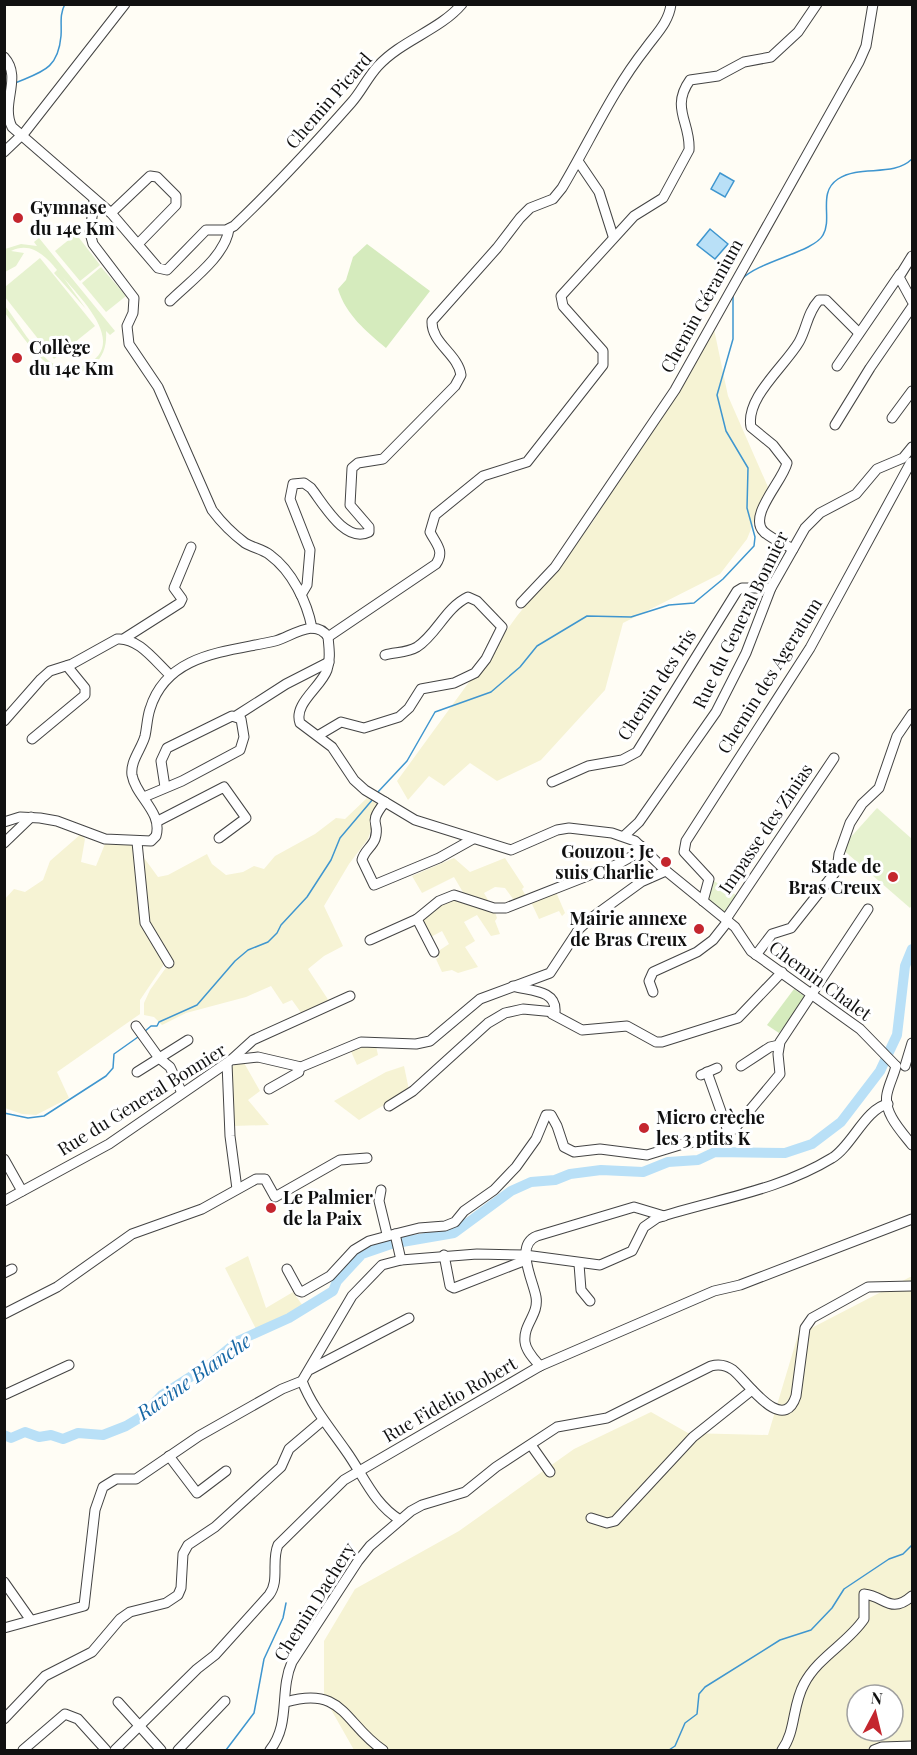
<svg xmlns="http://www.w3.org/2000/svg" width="917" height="1755" viewBox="0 0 917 1755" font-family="'Playfair Display',serif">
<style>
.farmland{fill:#f6f3d4;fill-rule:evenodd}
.green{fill:#d5ebbd}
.pitch{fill:#e6f2cf}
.water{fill:#b9e0f7;stroke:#3f96cf;stroke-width:1.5}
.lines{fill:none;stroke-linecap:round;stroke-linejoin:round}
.stream{stroke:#3f96cf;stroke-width:1.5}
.river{stroke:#b9e0f7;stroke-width:10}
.minor-casing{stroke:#444;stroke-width:11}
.minor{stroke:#fff;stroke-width:9}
.poi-dot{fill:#c4262e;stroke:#fff;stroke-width:2}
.labels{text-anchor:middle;stroke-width:6;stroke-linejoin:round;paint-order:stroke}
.street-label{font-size:18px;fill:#111;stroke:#fff}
.poi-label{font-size:18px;font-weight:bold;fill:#111;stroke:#fff;text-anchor:start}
.water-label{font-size:20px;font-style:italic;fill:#1768a6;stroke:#fff}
</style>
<rect width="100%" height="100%" fill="#fffdf5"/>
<g class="farmland">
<path d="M714 329 728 396 768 487 747 539 720 574 623 623 605 690 541 760 497 781 470 763 444 786 429 776 408 800 397 781 517 616 592 523Z"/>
<path d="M367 798 379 805 368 839 349 864 324 906 343 946 324 956 308 969 329 1001 302 1014 292 1000 283 1004 271 986 246 997 186 1013 162 1025 154 1017 144 1015V1003L150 990 170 962 150 932 139 851 158 877 168 875 207 854 212 864 226 875 243 872 254 866 264 869 275 856 315 834 336 818 345 819Z"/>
<path d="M81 834 85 839 81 862 96 866 105 844 134 845 141 923 165 963 140 1000V1014L57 1072 69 1098 36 1115 22 1114 5 1108V899L14 889 25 892 43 880 50 861Z"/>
<path d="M454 858 470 872 505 858 524 887 522 889 527 898 516 903 505 888 495 887 484 893 491 905 464 894 454 877 422 893 412 876Z"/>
<path d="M556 892 565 913 562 916 559 911 539 919 531 902Z"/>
<path d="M450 898 495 912 497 918 495 921 500 934 491 936 477 915 464 922 475 941 465 947 478 967 458 973 452 970 442 972 436 959 439 957 437 952 449 944 442 931 429 938 419 921Z"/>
<path d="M361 1046H376L378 1055 357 1065 350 1049Z"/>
<path d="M243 1061 260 1091 248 1100 269 1125 232 1126 231 1067Z"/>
<path d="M404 1066 409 1090 359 1120 334 1101 386 1072Z"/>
<path d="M248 1256 266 1308 293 1292 303 1306 258 1333 225 1268Z"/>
<path d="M910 1277H912V1750H354L324 1697V1641L355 1589 459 1531 574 1449 651 1412 688 1433 768 1435 798 1335ZM857 1695H893V1731H857Z"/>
</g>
<g class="green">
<path d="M367 244 430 291 386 348C366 331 346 315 338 289L346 280 353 257Z"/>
<path d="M794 989 807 998 779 1033 767 1025Z"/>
</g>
<g class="pitch">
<path d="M76 234 100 265 80 281 55 251Z"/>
<path d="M39 238 115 331 110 335 106 331C107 344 104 356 94 365 56 395 24 337 5 313V306C19 324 33 350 52 363 61 369 73 370 83 366 131 346 80 298 63 277L86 309 54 273 57 270C45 255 30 241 11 251L24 253 16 266 5 272V249L21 244 37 246 34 242Z"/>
<path d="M40 258 95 326 54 359 5 297V287Z"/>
<path d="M101 267 126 296 106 312 82 283Z"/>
<path d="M877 808 912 839V905L910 908 841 848Z"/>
<path d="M714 881 739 897 727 915 704 900Z"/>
</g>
<g class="water">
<path d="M720 173 734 181 725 197 711 189Z"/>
<path d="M710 229 728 244 715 259 697 245Z"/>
</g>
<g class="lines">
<g class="stream">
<path d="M15 83C41 72 58 70 61 36 62 25 59 15 65 4"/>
<path d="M742 279C759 261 814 252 823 235 833 218 817 193 838 179 861 164 892 178 912 159"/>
<path d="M377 793 407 761 435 712 491 692 520 667 537 646 587 616 631 617 669 605 694 603 723 579 754 546 755 537 747 508 748 468 726 431 717 395 733 339V296"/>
<path d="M144 1032 151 1026H157L159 1022 197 1005 235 961 248 950 268 942 277 933 281 925 307 897 331 860 340 838 373 799"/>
<path d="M4 1113 28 1118 44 1116 106 1076 113 1068 114 1054 138 1037"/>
<path d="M226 1750 254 1713 264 1659 283 1618 286 1603"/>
<path d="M669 1750 675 1746 685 1723 697 1714 699 1694 705 1687 780 1640 811 1630 832 1608 844 1589 889 1559 903 1554 912 1545"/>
</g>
<g class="river">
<path d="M402 1242 454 1233 511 1191 531 1182 555 1180 570 1174 601 1170 643 1172 668 1162 698 1160 715 1152 785 1153 812 1144 841 1122 880 1071 897 1035 905 966 912 949"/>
<path d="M4 1435 11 1438 25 1432 39 1437 51 1435 63 1439 78 1433 103 1435 126 1426 141 1417 162 1395 209 1365 238 1341 289 1318 333 1291 337 1281 362 1254 394 1243"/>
</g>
<g class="minor-casing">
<g id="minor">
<path d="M4 57C23 78 0 103 12 127L111 213 158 268 167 270 206 230H226L234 226C275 187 313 146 351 103 361 92 367 78 378 66 402 40 440 30 462 4"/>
<path d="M4 152 25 132 125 4"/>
<path d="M578 161 599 192 613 236"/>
<path d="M94 201 90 233 93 244 134 298 133 313 127 326 129 344 158 387 212 510C221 522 233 534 245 543 253 548 263 549 270 555 292 571 307 602 312 628"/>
<path d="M111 213 150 176 157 177 176 196V205L138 244"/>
<path d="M912 256 899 277 912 301"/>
<path d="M170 301C189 282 225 257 229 229"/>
<path d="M837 366 900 274"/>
<path d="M892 418 912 391"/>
<path d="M835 425 870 368 912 307"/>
<path d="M793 549C784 544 772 539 764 532 747 516 783 481 787 463L773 445 751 427C745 398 785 366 799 342 807 328 807 313 819 300H826L859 333"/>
<path d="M301 595 307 585 310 550 290 499 293 484 304 483 311 488C323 503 345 544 369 532V527L350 505 352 468 358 463 383 459 455 386 461 375C458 354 431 343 432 321L497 248 520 218 530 208 553 199 562 188C590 141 612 91 646 48 656 34 669 22 671 4"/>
<path d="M521 603 555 567 675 390 859 62 866 46 873 4"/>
<path d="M328 637 436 564C445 551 436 544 430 532L435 515 483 476 527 462 603 365V351L563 306 561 296 634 216 663 198 689 150C691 123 670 108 690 80L718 76 744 62 771 57 798 32 817 4"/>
<path d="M125 638 180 603 182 599 174 588 191 547"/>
<path d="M236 716 286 684 329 662"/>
<path d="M4 721 41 679 50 671 72 664 117 639C138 637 155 661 170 675"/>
<path d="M319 735 341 722 364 728 399 717 409 708 421 689 454 683 475 673 486 659 502 627 477 601 468 597C445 608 437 634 417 647 407 653 395 652 385 655"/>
<path d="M32 739 85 695V688L67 666"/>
<path d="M552 782 588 766 622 760 637 752 737 591 742 588H771"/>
<path d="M144 797 182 781 240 750 244 737 241 719 232 716 167 748 161 761 165 787"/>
<path d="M385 802C366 826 381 820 375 839 372 847 364 851 362 860L374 885 439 858 473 839"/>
<path d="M158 821 224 787 246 818 219 838"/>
<path d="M4 822 20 817 40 818 57 821 105 839 151 841 156 836C163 812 136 797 132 775 130 761 142 748 145 736 147 727 147 718 150 709 167 653 227 652 275 641 291 637 315 617 328 637 329 648 331 659 327 670 321 687 293 704 300 723L332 747 354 780 365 790 415 820 511 850 557 830 569 828 612 833 635 841 665 870 735 927 751 951 860 1029 896 1066"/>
<path d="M624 836 639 822 716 712 746 653 771 588 805 528 820 513 856 494 877 469 903 458 912 447"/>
<path d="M137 842 145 923 169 963"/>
<path d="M4 843 31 817"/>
<path d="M703 901 709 879 684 852 686 841 810 648 911 462"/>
<path d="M417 919 434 952"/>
<path d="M726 919 834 758"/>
<path d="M370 940 417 919 439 901 454 895 494 908H506L618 864 636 854 641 846"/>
<path d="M756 955 772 934 791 928 837 870 839 854 850 823 862 804 879 788 897 736 912 714"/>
<path d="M653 992 649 981 653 972 697 952 713 940 728 921"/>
<path d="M552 1014 582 1030 627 1026 656 1042H662L738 1018 782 972"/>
<path d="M136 1026 159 1058 170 1067 182 1093"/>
<path d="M231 1060 253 1040 350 996"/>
<path d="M227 1063 230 1136 237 1189"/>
<path d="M741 1066 770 1047 779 1045"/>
<path d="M896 1066C894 1075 889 1084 887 1094 883 1113 902 1132 912 1145"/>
<path d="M905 1066 912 1043"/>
<path d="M137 1072 188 1040"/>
<path d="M707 1072 729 1134"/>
<path d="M701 1075 717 1068"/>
<path d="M269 1089 299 1072V1067"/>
<path d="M389 1106 413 1091 488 1023 505 1013 523 1009 555 1012C557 989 528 991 513 986"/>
<path d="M4 1159 22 1191"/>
<path d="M381 1190 379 1201 387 1234"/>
<path d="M4 1201 109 1144 231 1060 258 1057 301 1067 361 1042 416 1044 430 1041 480 999 550 973 579 929 590 919 641 882 666 871"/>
<path d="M444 1255 450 1286 454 1288 526 1260"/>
<path d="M401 1260 395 1234 419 1228 445 1226 455 1222 464 1211 494 1190 516 1167 536 1139 546 1115H551L557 1126 564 1147 574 1152 600 1149 647 1155 683 1144 722 1137 735 1128 780 1074 778 1054 780 1042 868 909"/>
<path d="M579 1264 581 1290 590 1301"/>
<path d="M287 1269 299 1291 302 1292 330 1276 354 1250 369 1241 395 1234"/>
<path d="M4 1273 12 1269"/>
<path d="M4 1314 57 1287 132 1234 202 1209 256 1179H265L275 1197 340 1160 367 1158"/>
<path d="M540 1366C534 1359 526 1351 525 1342 523 1324 539 1315 536 1297 533 1280 514 1245 537 1236L634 1207 664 1216"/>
<path d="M311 1369 409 1318"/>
<path d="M302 1381C312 1407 330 1428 346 1451 364 1476 373 1503 400 1520"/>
<path d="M4 1395 69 1365"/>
<path d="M531 1445 550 1472"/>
<path d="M169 1456 197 1493 226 1471"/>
<path d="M591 1518 607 1523 615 1521 693 1437 752 1390"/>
<path d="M4 1582 30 1619"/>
<path d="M4 1628 84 1606 95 1510 103 1487 116 1479H136L199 1436 282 1389 302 1381 352 1296 382 1265 401 1260 477 1254 525 1255 600 1265 632 1251 644 1227 657 1218C716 1199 778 1191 832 1158 851 1147 866 1108 888 1104"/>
<path d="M118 1702 161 1750"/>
<path d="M286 1702C344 1685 345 1725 383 1750"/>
<path d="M4 1719 45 1676 92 1652 120 1619 130 1612 166 1603 178 1595 181 1588 183 1554 188 1545 215 1527 281 1467 289 1449 322 1421"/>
<path d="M23 1750 65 1714 78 1719 106 1750"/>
<path d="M115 1750 197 1669 215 1655 269 1595C280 1581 271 1561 278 1545L344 1480 540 1366 714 1291 740 1285 912 1219"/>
<path d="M178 1750 225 1701"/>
<path d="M270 1750C291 1724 279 1691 292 1662L358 1561 370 1546 411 1511 422 1505 465 1492 496 1467 557 1427 607 1418 711 1366C718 1364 726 1365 733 1370 746 1380 783 1436 796 1396L805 1328 812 1318 868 1287 912 1286"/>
<path d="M782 1750C796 1731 792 1706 804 1684 818 1657 848 1643 864 1619V1594C885 1596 890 1615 912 1596"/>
<path d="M874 1750 882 1747 912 1746"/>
</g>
</g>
<use href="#minor" class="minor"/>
</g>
<g class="poi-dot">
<circle cx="18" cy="218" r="6"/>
<circle cx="17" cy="358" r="6"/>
<circle cx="666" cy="862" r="6"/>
<circle cx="893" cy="877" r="6"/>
<circle cx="699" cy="929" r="6"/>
<circle cx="644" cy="1128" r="6"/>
<circle cx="271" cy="1208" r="6"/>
</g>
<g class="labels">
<g class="street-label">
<text transform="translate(329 101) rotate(-49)" y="6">Chemin Picard</text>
<text transform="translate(702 306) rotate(-61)" y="6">Chemin Géranium</text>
<text transform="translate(741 620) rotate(-64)" y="6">Rue du General Bonnier</text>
<text transform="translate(770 676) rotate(-58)" y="6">Chemin des Ageratum</text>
<text transform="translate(657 685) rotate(-57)" y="6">Chemin des Iris</text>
<text transform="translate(766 829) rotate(-56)" y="6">Impasse des Zinias</text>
<text transform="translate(820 981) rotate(36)" y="6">Chemin Chalet</text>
<text transform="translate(142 1100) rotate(-32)" y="6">Rue du General Bonnier</text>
<text transform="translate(450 1400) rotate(-30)" y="6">Rue Fidelio Robert</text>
<text transform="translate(315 1602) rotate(-58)" y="6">Chemin Dachery</text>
</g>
<g class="poi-label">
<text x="30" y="214">Gymnase<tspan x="30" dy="21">du 14e Km</tspan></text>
<text x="29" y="354">Collège<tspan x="29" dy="21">du 14e Km</tspan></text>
<text x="654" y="858" text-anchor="end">Gouzou : Je<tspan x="654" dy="21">suis Charlie</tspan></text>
<text x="881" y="873" text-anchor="end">Stade de<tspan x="881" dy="21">Bras Creux</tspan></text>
<text x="687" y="925" text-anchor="end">Mairie annexe<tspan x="687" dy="21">de Bras Creux</tspan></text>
<text x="656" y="1124">Micro crèche<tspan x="656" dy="21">les 3 ptits K</tspan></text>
<text x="283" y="1204">Le Palmier<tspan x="283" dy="21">de la Paix</tspan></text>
</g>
<g class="water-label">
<text transform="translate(194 1377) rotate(-35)" y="7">Ravine Blanche</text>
</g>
</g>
<rect width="917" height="1755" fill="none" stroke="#111111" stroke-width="12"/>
<g transform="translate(875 1713) rotate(7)"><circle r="28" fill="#ffffff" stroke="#a0a0a0" stroke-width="1.5"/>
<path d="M0-4.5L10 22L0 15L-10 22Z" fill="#c4262e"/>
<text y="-9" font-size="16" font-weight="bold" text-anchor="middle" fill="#111111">N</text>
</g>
</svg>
